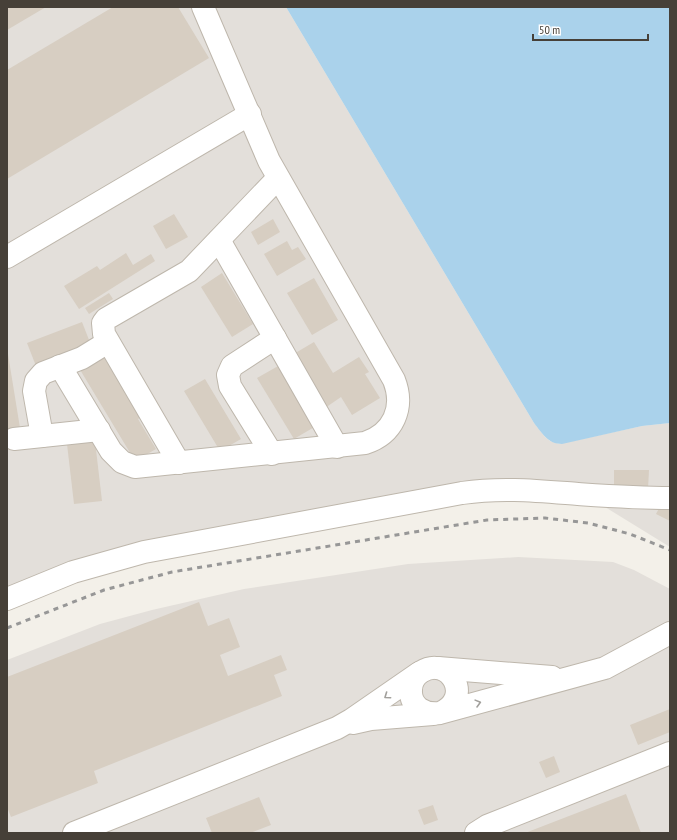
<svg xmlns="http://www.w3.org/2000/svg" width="677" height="840" viewBox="0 0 677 840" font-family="'PT Sans Narrow',sans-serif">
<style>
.industrial{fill:#e3dfda}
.water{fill:#aad2eb}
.building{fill:#d7cec2}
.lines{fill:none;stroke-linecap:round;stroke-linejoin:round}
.minor-casing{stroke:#beb7ac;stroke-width:24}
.minor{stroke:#fff;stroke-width:22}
.rail{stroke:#979797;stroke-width:3;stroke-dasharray:5 5;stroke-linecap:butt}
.oneway{stroke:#a2a09c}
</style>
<rect width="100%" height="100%" fill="#f3f0e9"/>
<g class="industrial">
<path d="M7 7H286L534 423 545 437 550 441 559 444 642 426 670 423V547L605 507 541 497H488L107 570 7 606Z"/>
<path d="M518 557 613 562 634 570 670 589V833H7V660L100 624 152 610 244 589 408 564Z"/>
</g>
<path class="water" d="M286 7H670V423L642 426 562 444C548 444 542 433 534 423Z"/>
<g class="building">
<path d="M7 7H46L7 30Z"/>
<path d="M113 7H178L209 58 7 179V70Z"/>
<path d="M174 214 188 237 166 249 153 226Z"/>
<path d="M273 219 280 232 258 245 251 232Z"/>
<path d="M287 241 292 250 298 247 306 259 277 276 264 254Z"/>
<path d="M126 253 133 265 151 254 155 261 79 309 64 286 97 266 100 270Z"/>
<path d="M222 273 253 324 232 337 201 287Z"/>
<path d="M314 278 338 320 312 335 287 293Z"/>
<path d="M109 293 113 299 89 314 85 308Z"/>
<path d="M82 322 91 345 36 366 27 343Z"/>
<path d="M314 342 333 373 359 357 369 372 365 374 380 398 352 415 341 397 325 408 292 355Z"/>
<path d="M8 354 20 428 7 430V355Z"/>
<path d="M102 354 120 384 124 381 144 415 138 419 156 449 135 461 79 368Z"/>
<path d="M280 365 316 426 294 439 257 378Z"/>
<path d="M205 379 241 439 220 451 184 391Z"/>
<path d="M95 441 102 501 74 504 67 444Z"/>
<path d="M614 470H649L648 489H614Z"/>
<path d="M664 499 670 502V521L656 514Z"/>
<path d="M199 602 208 626 229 618 234 631 240 647 220 655 228 676 281 655 287 670 274 675 282 696 94 771 98 783 11 817 7 807V677Z"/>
<path d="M670 709V732L638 745 630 725Z"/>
<path d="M554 756 560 772 546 778 539 762Z"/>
<path d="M626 794 641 833H525Z"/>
<path d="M259 797 271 825 250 833H212L206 818Z"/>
<path d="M433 805 438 820 424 825 418 810Z"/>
</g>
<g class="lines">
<g class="minor-casing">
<g id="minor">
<path d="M219 240 337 447"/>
<path d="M7 257 250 114"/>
<path d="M60 366 111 451 122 462 135 467 365 443C393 434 405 408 394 380L269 161 203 7"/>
<path d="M42 436 34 391 36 381 43 373 82 358 108 342"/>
<path d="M14 439 99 430"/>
<path d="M272 454 230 386 228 375 232 366 275 338"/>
<path d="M179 463 104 334 103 323 106 319 189 271 278 178"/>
<path d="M7 599 73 572 144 552 462 493C502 487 539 491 578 494 609 496 639 498 670 498"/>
<path d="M438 668 552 677"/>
<path d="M440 713C475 698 449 654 421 672 415 676 411 683 411 690 410 707 425 715 440 713L605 668 670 633"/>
<path d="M353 723 371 719 433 714"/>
<path d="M74 833 337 728 351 720 419 673"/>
<path d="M476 833 487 826 670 753"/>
</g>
</g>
<use href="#minor" class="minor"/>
<path class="rail" d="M7 628 104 590 172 572 487 520 545 518 588 523 630 534 670 550"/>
</g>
<defs><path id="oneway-chevron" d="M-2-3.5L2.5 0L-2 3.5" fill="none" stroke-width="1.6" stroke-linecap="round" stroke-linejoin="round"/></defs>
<g class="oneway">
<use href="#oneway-chevron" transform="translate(387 696) rotate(145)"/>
<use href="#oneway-chevron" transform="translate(478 703) rotate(-15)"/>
</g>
<rect width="677" height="840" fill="none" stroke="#464038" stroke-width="16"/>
<path d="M533 34v6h115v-6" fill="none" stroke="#464038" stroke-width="2"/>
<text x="539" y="34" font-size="12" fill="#464038" stroke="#ffffff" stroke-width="3" paint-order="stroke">50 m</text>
</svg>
